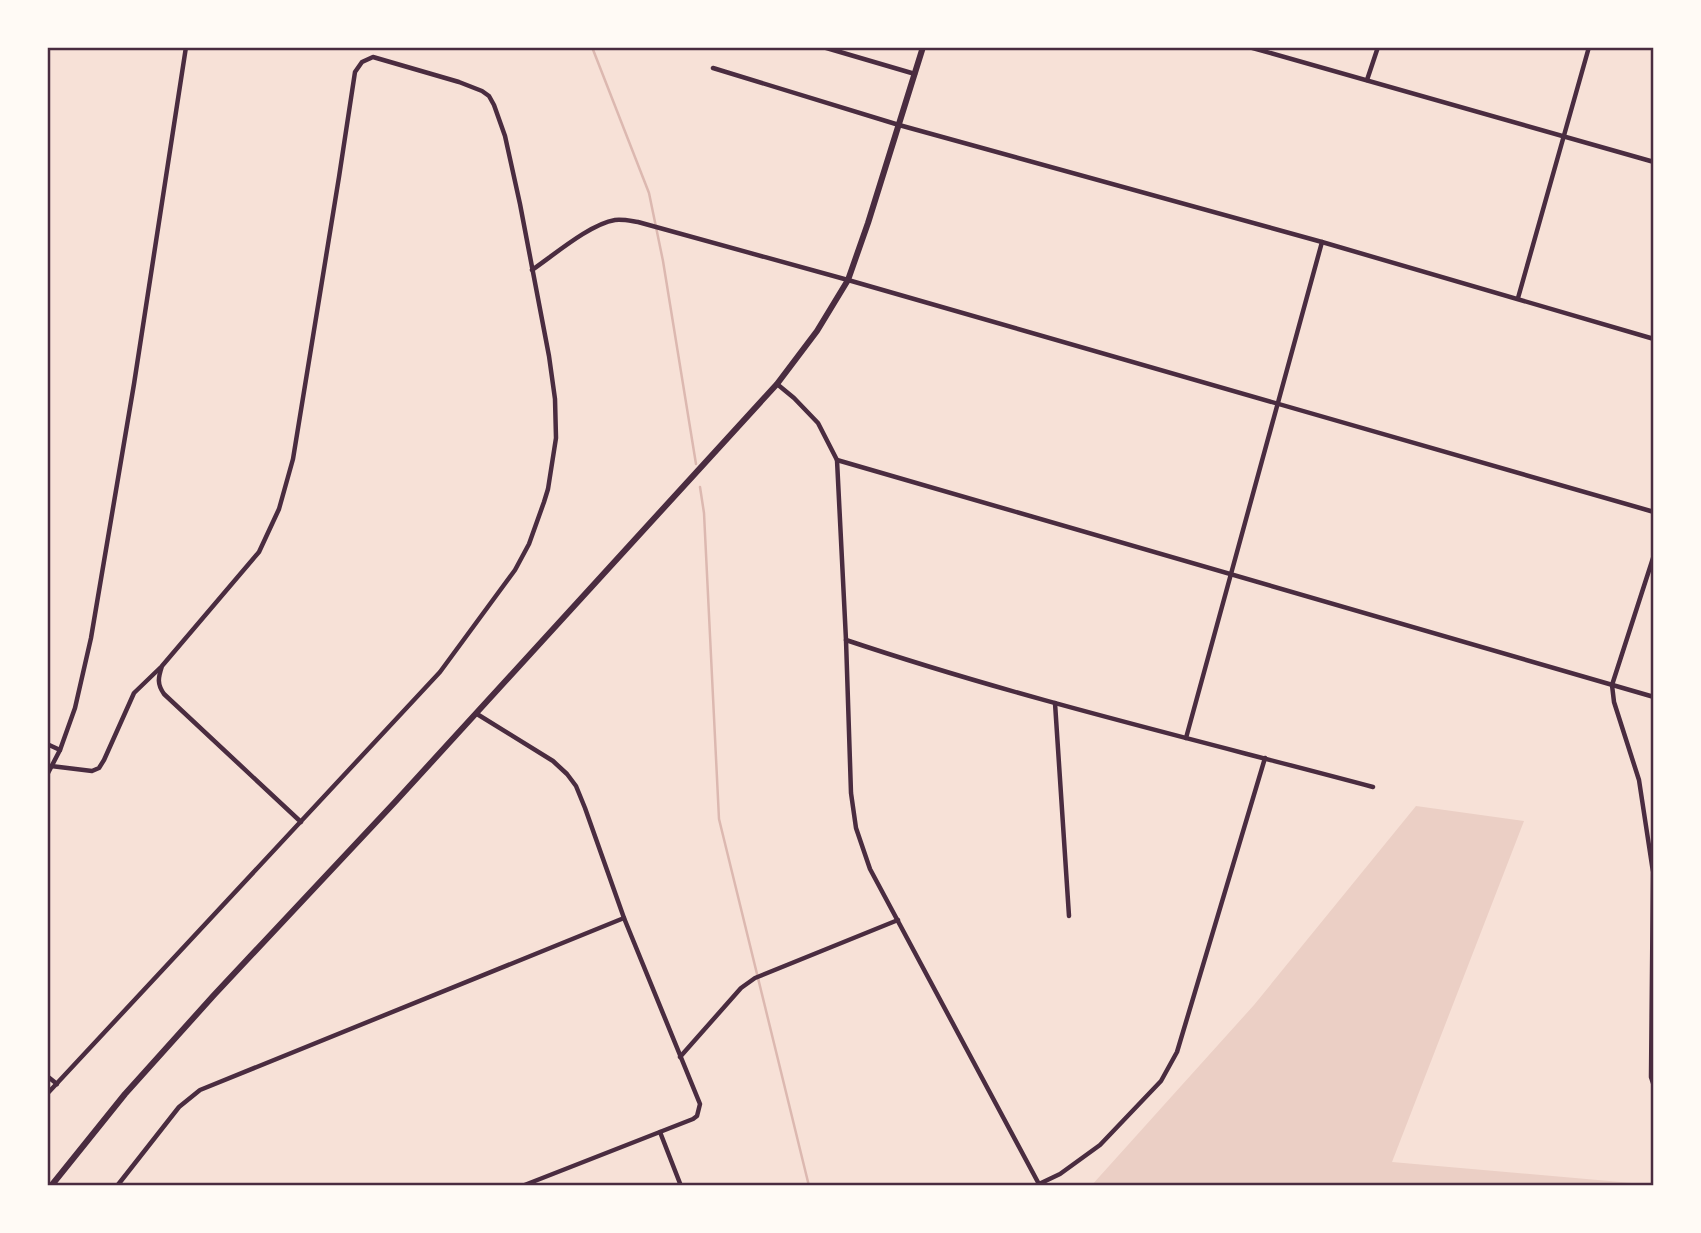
<svg xmlns="http://www.w3.org/2000/svg" width="1701" height="1233" viewBox="0 0 1701 1233" font-family="'Noto Sans',sans-serif">
<style>
.green{fill:#ebcfc5}
.lines{fill:none;stroke-linecap:round;stroke-linejoin:round}
.stream{stroke:#dcb8b0;stroke-width:2.5}
.minor{stroke:#4a2c40;stroke-width:4.5}
.secondary{stroke:#4a2c40;stroke-width:6}
.neatline{fill:none;stroke:#4a2c40;stroke-width:2.5}
</style>
<rect width="100%" height="100%" fill="#f7e1d7"/>
<path class="green" d="M1416 806 1524 821 1392 1162 1643 1184 1644 1186H1091L1254 1005Z"/>
<g class="lines">
<g class="stream">
<path d="M592 47 649 193 663 261 696 464"/>
<path d="M700 487 704 513 719 819 809 1186"/>
</g>
<g class="minor">
<path d="M823 47 915 74"/>
<path d="M1249 47 1654 162"/>
<path d="M713 68 899 125 1322 242 1654 339"/>
<path d="M1367 80 1378 47"/>
<path d="M532 270C554 255 590 224 615 220 623 219 631 221 638 222L848 280 1654 512"/>
<path d="M1518 298 1589 47"/>
<path d="M777 384 794 398 818 423 837 460 846 640 851 793 856 828 870 869 1040 1186"/>
<path d="M837 460 1654 697"/>
<path d="M1654 555 1612 685 1614 702 1639 780 1653 872 1651 1077 1654 1086"/>
<path d="M846 640C1019 698 1197 740 1373 787"/>
<path d="M1055 703 1069 916"/>
<path d="M477 714 553 761 567 774 576 786 585 808 624 918 700 1104 697 1116 693 1119 522 1186"/>
<path d="M1186 738 1322 242"/>
<path d="M47 744 60 750"/>
<path d="M51 766 92 771 99 768 104 760 134 693 160 668"/>
<path d="M47 775 60 750 75 708 91 638 134 384 186 47"/>
<path d="M680 1057 741 988 755 978 898 920"/>
<path d="M47 1076 57 1084"/>
<path d="M47 1094 440 672 515 570 529 544 544 502 548 489 556 438 555 399 549 356 520 204 505 136 494 105 489 96 482 91 459 82 373 57 362 62 355 72 339 177 293 459 279 509 259 552 162 666C158 678 157 684 164 694L301 822"/>
<path d="M660 1132 681 1186"/>
<path d="M1039 1184 1060 1174 1100 1145 1161 1081 1177 1052 1265 758"/>
<path d="M117 1186 179 1107 200 1090 624 918"/>
</g>
<path class="secondary" d="M51 1186 125 1094 214 995 395 802 777 384 817 331 848 280 868 223 923 47"/>
</g>
<rect width="1701" height="1233" fill="none" stroke="#fffaf5" stroke-width="98"/>
<rect x="49" y="49" width="1603" height="1135" class="neatline"/>
</svg>
